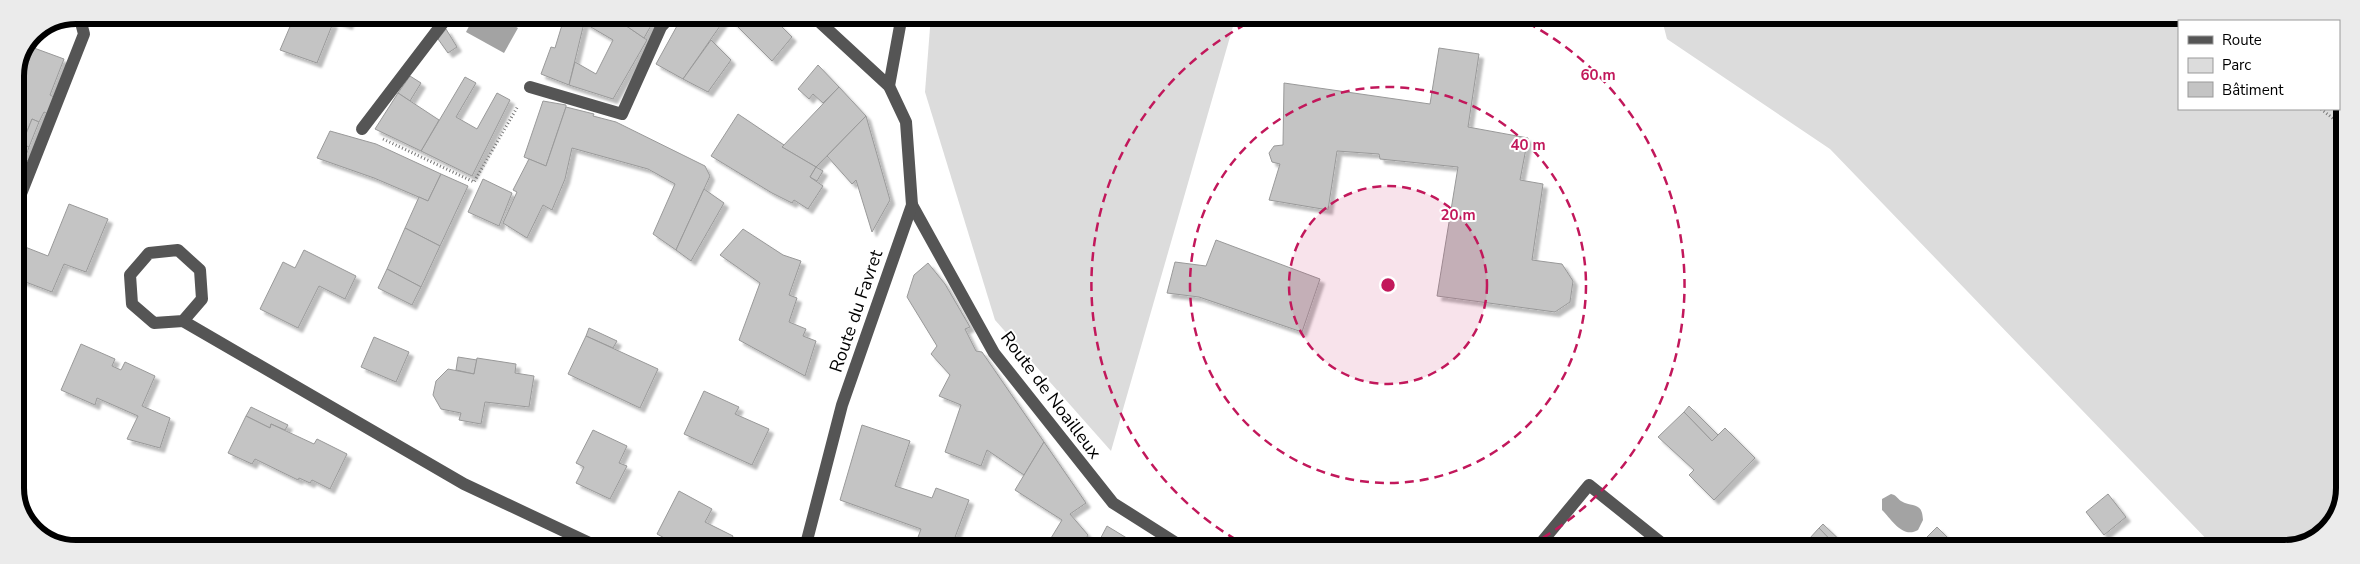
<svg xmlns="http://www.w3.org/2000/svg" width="2360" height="564" viewBox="0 0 2360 564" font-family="'Nunito Sans',sans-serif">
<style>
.green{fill:#dcdcdc}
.water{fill:#a3a3a3}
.building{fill:#c4c4c4;stroke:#999;filter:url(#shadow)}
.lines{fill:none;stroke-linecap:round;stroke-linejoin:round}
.path{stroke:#777;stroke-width:3;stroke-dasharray:1 2.5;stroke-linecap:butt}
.minor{stroke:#555;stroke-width:12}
.ring{fill:none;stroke:#c2185b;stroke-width:2.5;stroke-dasharray:9 6}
.labels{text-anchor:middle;stroke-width:4;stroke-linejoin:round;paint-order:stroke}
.street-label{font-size:18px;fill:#000;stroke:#fff}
.rim{fill:none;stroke:#000;stroke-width:6}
.centre{fill:#c2185b;stroke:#fff;stroke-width:2.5}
.ring-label{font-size:15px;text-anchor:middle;font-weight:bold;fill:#c2185b;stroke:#fff;stroke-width:4;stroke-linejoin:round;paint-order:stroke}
</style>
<defs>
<filter id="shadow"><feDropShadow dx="4.5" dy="4.5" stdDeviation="1" flood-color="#0004"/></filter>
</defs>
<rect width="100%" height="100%" fill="#fff"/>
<g class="green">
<path d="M931 15 1236 16 1111 451 995 320 925 92Z"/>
<path d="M1661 16H2297L2305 21H2179V109H2339V56L2345 71 2344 501 2322 536 2285 549H2216L1830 149 1667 39Z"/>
</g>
<g class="water">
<path d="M475 15H495L518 28 504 53 466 32Z"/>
<path d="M1891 494C1896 495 1897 498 1901 501 1913 508 1922 501 1923 520L1918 530C1903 539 1892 520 1882 510V499Z"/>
</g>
<g class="building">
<path d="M295 15H322L321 19 333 23 317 63 280 50Z"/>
<path d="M322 15H351L348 25Z"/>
<path d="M565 15H588L584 23 569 85 541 74 551 47 555 48Z"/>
<path d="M588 15H616L625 20 622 23 647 40 613 99 569 85 575 62 596 74 613 40 584 23Z"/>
<path d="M616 15H657L644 38 622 23 625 20Z"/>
<path d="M683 15H770L792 37 772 61 727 16 683 79 656 64Z"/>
<path d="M446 29 457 47 448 53 438 39Z"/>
<path d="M711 40 731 60 708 92 683 79Z"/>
<path d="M34 48 64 59 50 95 54 97 48 114 44 112 39 122 32 119 22 144 29 147 25 159 29 161 23 179 18 177 15 183V80L20 82Z"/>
<path d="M1439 48 1479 54 1468 127 1528 138 1520 180 1543 184 1532 260 1562 264 1573 281 1570 302 1555 312 1437 296 1458 167 1380 159 1379 154 1337 151 1328 210 1269 200 1280 164 1272 162 1269 153 1274 146 1283 145 1284 83 1430 104Z"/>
<path d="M818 65 839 87 823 103 813 94 809 99 798 89Z"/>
<path d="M18 67 25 70 20 82 15 80Z"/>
<path d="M410 76 421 83 410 101 398 93Z"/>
<path d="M465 77 476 83 456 117 477 129 497 93 510 100 472 176 421 151Z"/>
<path d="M839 87 866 116 816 167 782 147Z"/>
<path d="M398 93 439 120 421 151 375 129Z"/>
<path d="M543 101 566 105V107L546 166 524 157Z"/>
<path d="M566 107 594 114 593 116 616 122 705 166 710 176 676 250 653 234 675 184 648 169 572 148 565 179 552 210 543 205 527 238 503 223 517 192 513 190 529 159 546 166Z"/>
<path d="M738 114 784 145 782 147 816 167 810 177 823 186 808 209 794 200 792 203 772 193 711 156Z"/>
<path d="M866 116 890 200 872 232 856 180 852 184 827 156Z"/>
<path d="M32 119 39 122 29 147 22 144Z"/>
<path d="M330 131 376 144 441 174 428 201 374 178 317 158Z"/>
<path d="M816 167 823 171 817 181 810 177Z"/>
<path d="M441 174 468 186 440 246 405 228 419 197 428 201Z"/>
<path d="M483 179 512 193 499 226 468 212Z"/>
<path d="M704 189 724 203 691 261 676 250Z"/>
<path d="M69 204 108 219 86 272 64 264 52 292 15 278V256L20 245 48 256Z"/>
<path d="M405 228 440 246 421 287 387 269Z"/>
<path d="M743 229 783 255 801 261 789 295 797 298 789 322 806 329 803 336 816 341 805 376 739 340 760 283 720 255Z"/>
<path d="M1216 240 1320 279 1302 332 1199 297 1167 293 1175 262 1206 266Z"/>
<path d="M304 250 356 276 345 299 319 286 298 328 260 309 283 262 295 268Z"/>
<path d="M928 263 945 284 970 327 965 329 976 351 982 352 1044 442 1024 475 987 450 981 466 945 452 961 405 939 396 950 375 931 354 937 346 907 297 914 275Z"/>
<path d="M387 269 421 287 412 305 378 288Z"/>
<path d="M589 328 617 341 613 348 586 336Z"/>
<path d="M586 336 658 369 640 408 568 374Z"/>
<path d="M374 337 409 352 396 382 361 367Z"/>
<path d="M81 344 115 359 112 366 121 370 125 362 155 376 142 406 170 418 160 448 127 439 138 416 97 398 95 405 61 390Z"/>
<path d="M458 357 477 360 474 374 456 370Z"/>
<path d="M477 358 516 364 515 373 534 376 529 407 485 402 481 424 459 420 461 413 441 409 433 395 436 381 448 369 474 374Z"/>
<path d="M704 391 739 407 735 414 769 429 752 465 684 434Z"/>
<path d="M1689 406 1718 435 1712 441 1684 412Z"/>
<path d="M251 407 288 425 285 430 271 424 270 428 246 416Z"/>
<path d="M1684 412 1712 441 1725 428 1755 458 1714 500 1689 475 1694 470 1658 437Z"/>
<path d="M246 416 270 428 271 424 314 444 317 439 347 454 330 489 312 480 310 483 299 478 298 480 255 459 252 464 228 453Z"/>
<path d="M862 425 910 441 895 486 932 498 936 488 969 500 951 548 917 540 921 529 840 500Z"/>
<path d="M593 430 627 446 619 463 627 466 610 499 576 483 584 467 576 463Z"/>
<path d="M1044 442 1086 503 1070 514 1088 535 1081 548H1045L1062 520 1015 490Z"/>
<path d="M679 491 712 509 705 522 733 536 727 548H683L657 534Z"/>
<path d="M2108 494 2126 517 2104 535 2086 512Z"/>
<path d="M1823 524 1849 549H1839L1819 528Z"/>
<path d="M1107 526 1130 540 1143 548 1096 547Z"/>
<path d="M1937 527 1957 547 1956 549H1920L1918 546Z"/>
<path d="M1819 528 1839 549H1800Z"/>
</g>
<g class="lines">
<g class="path">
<path d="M2220 16 2225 21"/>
<path d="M2321 109 2345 128"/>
<path d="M383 139 474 182 518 106"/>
</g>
<g class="minor">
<path d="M889 86 902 15"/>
<path d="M530 87 622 114 661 27 672 15"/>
<path d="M362 129 449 15"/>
<path d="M912 205 994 353 1113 503 1184 548"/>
<path d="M15 209 84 34 79 15"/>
<path d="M178 250 200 270 202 299 183 321 154 323 132 304 130 275 149 253Z"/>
<path d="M183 321 464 484 600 548"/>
<path d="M805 548 842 405 912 205 906 122 889 86 812 15"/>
<path d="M1536 549 1589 485 1669 549"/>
</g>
</g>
<circle cx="1388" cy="285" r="99" fill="#c2185b" fill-opacity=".12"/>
<g class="ring">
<circle cx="1388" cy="285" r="99"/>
<circle cx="1388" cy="285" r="198"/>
<path d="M1249 547A297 297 0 0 1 1262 16M1514 16A297 297 0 0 1 1525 548"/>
</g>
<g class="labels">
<g class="street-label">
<text transform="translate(856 311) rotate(-71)" y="6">Route du Favret</text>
<text transform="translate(1051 395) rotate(53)" y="6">Route de Noailleux</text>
</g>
</g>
<path d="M0 0H2360V564H0ZM76 24H2284A52 52 0 0 1 2336 76V488A52 52 0 0 1 2284 540H76A52 52 0 0 1 24 488V76A52 52 0 0 1 76 24Z" fill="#ebebeb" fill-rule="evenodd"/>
<path class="rim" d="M76 24H2284A52 52 0 0 1 2336 76V488A52 52 0 0 1 2284 540H76A52 52 0 0 1 24 488V76A52 52 0 0 1 76 24Z"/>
<circle cx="1388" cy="285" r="8" class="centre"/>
<g class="ring-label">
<text x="1598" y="80">60 m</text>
<text x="1528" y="150">40 m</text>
<text x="1458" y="220">20 m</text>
</g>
<rect x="2178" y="20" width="162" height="90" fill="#ffffff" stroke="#999999"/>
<rect x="2188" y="36" width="25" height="8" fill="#555555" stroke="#999999"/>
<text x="2222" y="45" font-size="15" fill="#000000">Route</text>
<rect x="2188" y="58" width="25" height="15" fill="#dcdcdc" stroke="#999999"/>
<text x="2222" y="70" font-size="15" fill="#000000">Parc</text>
<rect x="2188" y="82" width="25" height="15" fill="#c4c4c4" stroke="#999999"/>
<text x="2222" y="95" font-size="15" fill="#000000">Bâtiment</text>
</svg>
